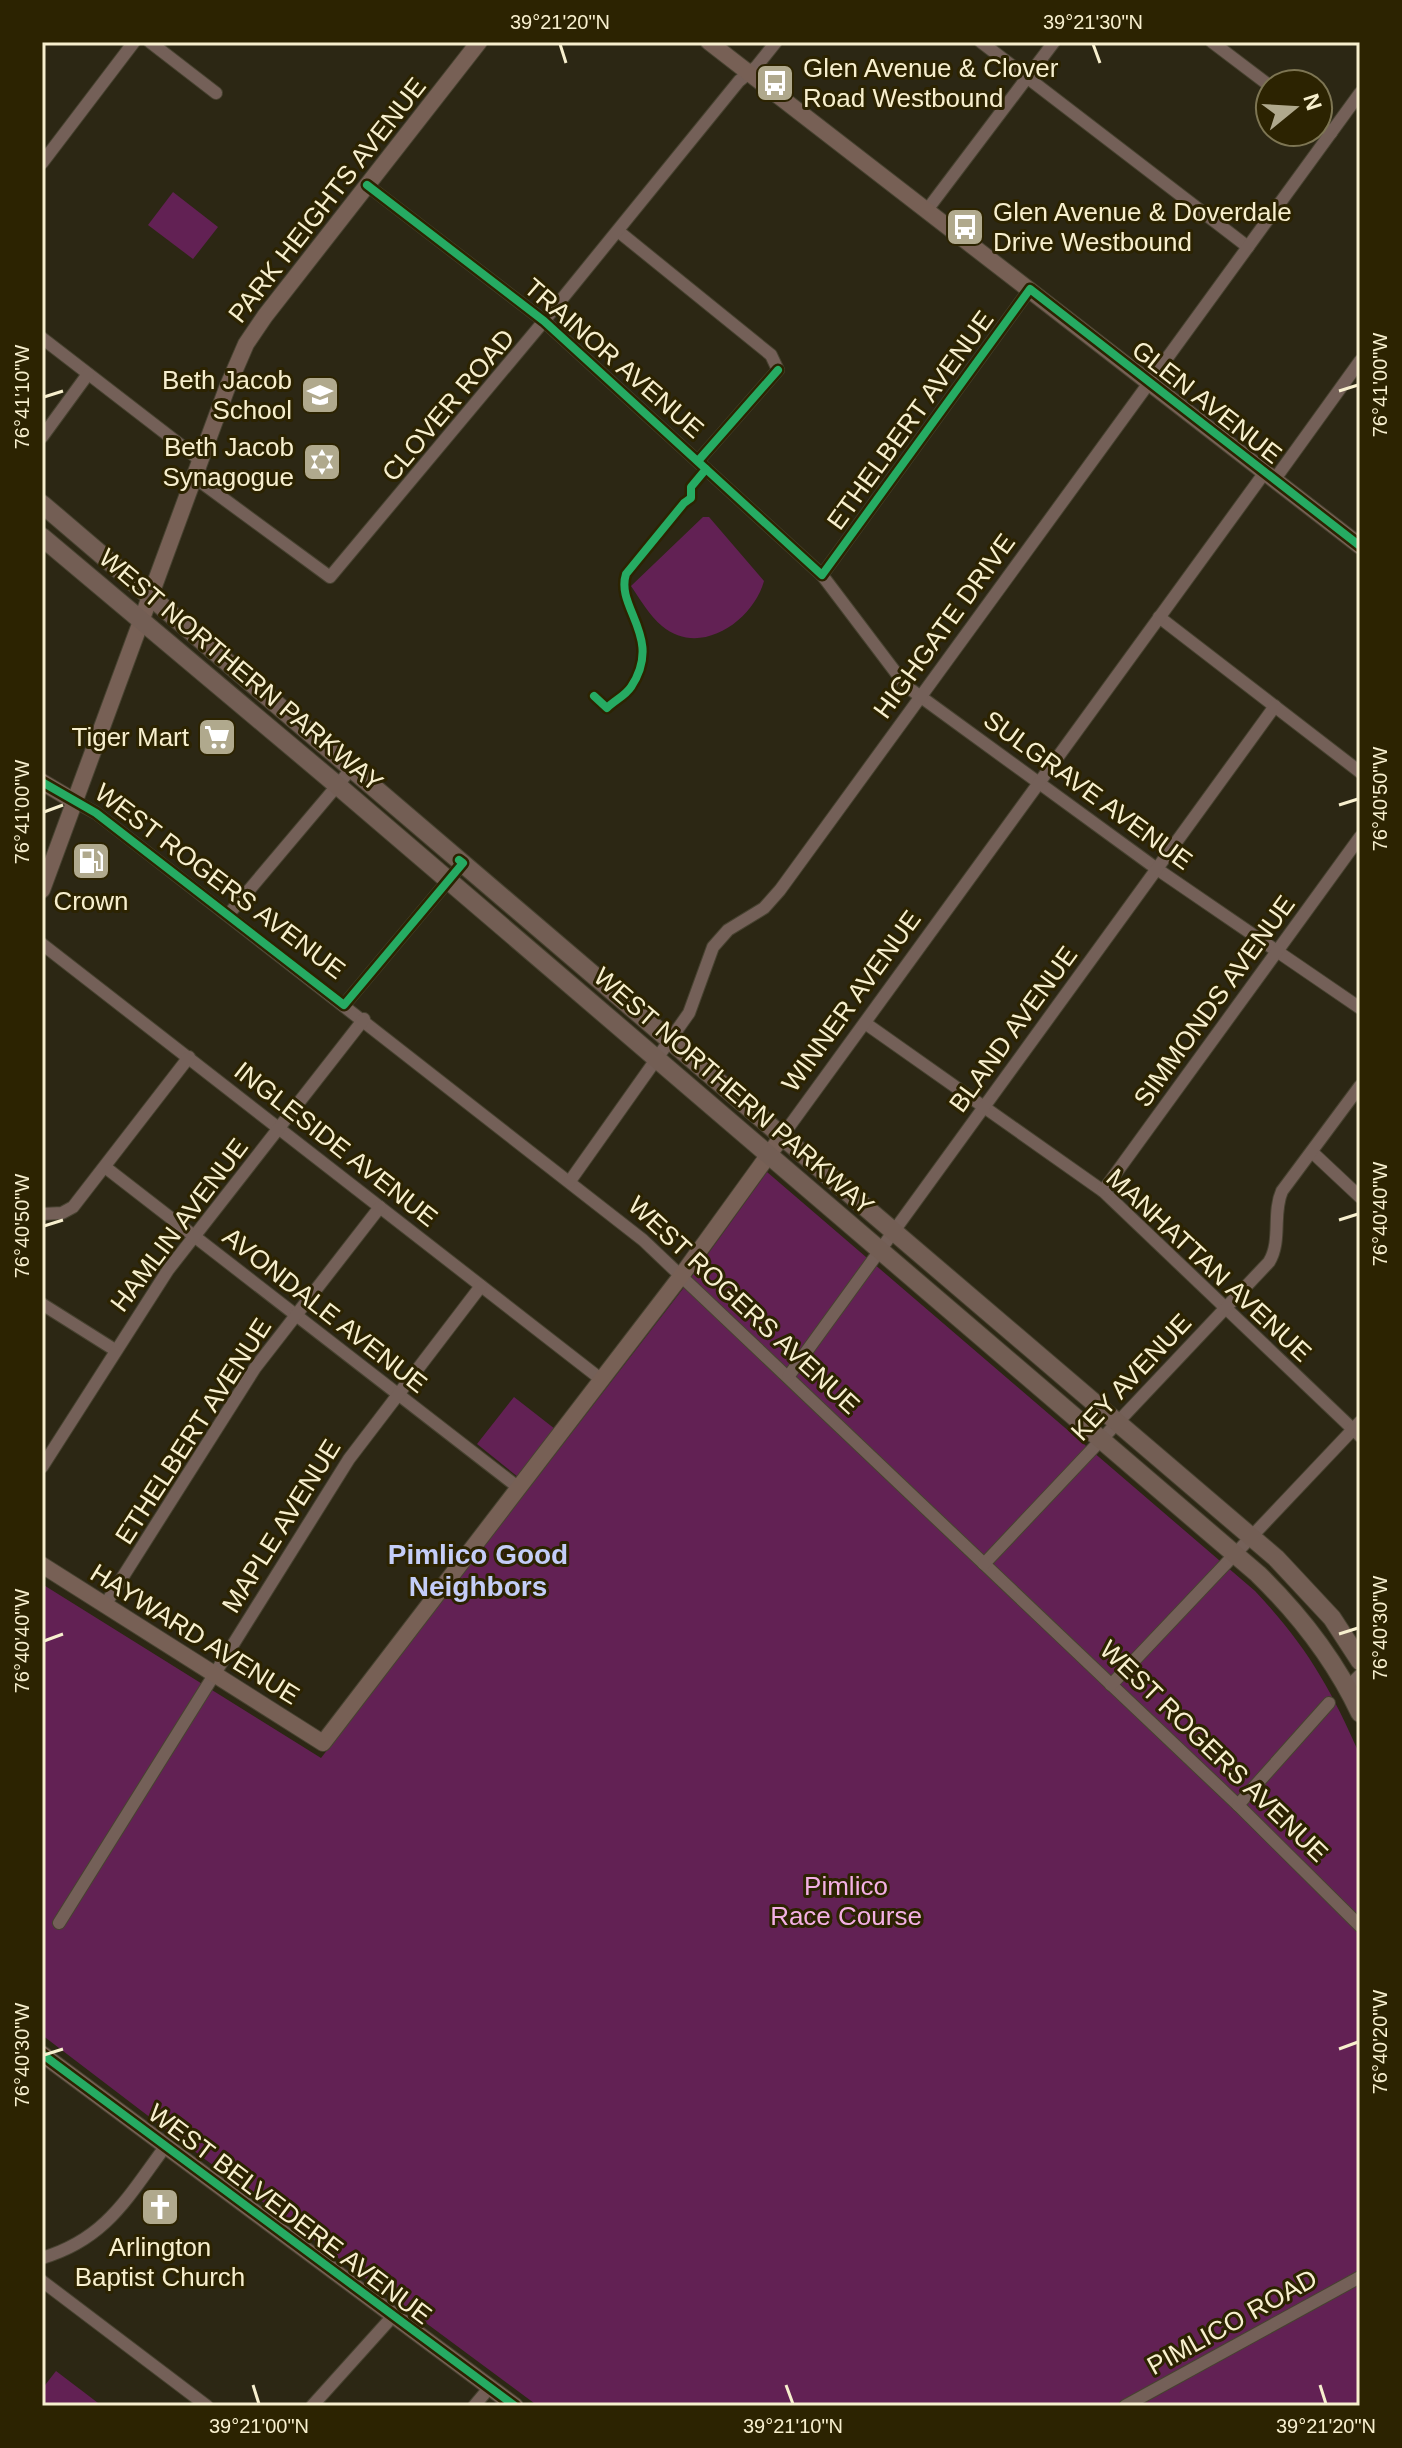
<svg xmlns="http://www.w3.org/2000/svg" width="1402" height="2448" viewBox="0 0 1402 2448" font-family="Helvetica,sans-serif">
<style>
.green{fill:#622154}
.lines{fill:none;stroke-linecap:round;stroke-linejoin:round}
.street-casing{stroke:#474230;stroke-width:14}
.secondary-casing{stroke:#474230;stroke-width:18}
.primary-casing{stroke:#474230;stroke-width:20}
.street{stroke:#746058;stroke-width:12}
.secondary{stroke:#776055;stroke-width:16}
.primary{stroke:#735e54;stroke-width:18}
.cycleway-casing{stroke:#2c2301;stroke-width:13}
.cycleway{stroke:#26ab63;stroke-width:8}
.ticks{fill:none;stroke:#f7efce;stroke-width:3}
.labels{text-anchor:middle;stroke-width:6;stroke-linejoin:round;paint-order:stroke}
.poi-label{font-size:26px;fill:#f7efce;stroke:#2c2301;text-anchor:end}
.street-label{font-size:26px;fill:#f7efce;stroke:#2c2301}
.park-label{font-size:26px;fill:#f4b0e4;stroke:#2c2301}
.neighbourhood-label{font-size:28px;font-weight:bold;fill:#c4cdf8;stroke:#2c2301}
.neatline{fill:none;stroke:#f7efce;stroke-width:3}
.ticks-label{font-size:20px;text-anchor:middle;fill:#f7efce}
</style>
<rect width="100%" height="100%" fill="#2c2714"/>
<g class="green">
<path d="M173 192 218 227 193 259 148 225Z"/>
<path d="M703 517H709L764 581C753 621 700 658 662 626 649 615 640 599 631 586Z"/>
<path d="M767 1172 1255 1591C1306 1645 1330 1687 1360 1755V2406H538L206 2160 42 2035V1584L321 1758 682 1290Z"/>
<path d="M514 1397 555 1429 518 1477 477 1444Z"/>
<path d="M56 2371 102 2406H42V2389Z"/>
</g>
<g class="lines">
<g class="street-casing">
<g id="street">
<path d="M150 42 216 93"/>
<path d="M981 42 1248 247"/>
<path d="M1212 42 1270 86"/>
<path d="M1318 123 1331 133"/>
<path d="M42 163 134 42"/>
<path d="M367 185 544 321 822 575 906 686 1157 869 1360 1008"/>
<path d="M927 210 1054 42"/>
<path d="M618 231 771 355 778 370 698 461"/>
<path d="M42 338 200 460"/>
<path d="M42 437 88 374"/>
<path d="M194 477 330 577 544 321 739 81 756 67 776 42"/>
<path d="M1275 479 1360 361"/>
<path d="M822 575 1030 289"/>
<path d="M1159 617 1360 772"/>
<path d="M74 801 96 813 140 847 643 1240 1238 1805 1360 1926"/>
<path d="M228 915 352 768"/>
<path d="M42 944 602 1380"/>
<path d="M344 1005 463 863"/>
<path d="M865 1023 1103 1191 1360 1436"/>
<path d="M783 1135 1265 472"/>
<path d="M1312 1152 1360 1197"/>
<path d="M105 1167 519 1488"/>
<path d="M570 1181 689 1013 713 947 728 930 764 908 780 890 1360 93"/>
<path d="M1103 1191 1360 837"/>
<path d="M42 1214 62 1213 73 1207 189 1057"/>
<path d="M42 1304 115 1350"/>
<path d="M788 1377 1275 706"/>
<path d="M42 1467 168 1270 364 1019"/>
<path d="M984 1564 1269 1262C1282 1241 1272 1213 1282 1191L1360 1086"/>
<path d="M105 1605 255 1368 380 1207"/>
<path d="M1111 1685 1360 1422"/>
<path d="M1347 1688 1360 1675"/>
<path d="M1238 1805 1329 1703"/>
<path d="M59 1923 349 1459 481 1286"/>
<path d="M42 2258C106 2239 127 2198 165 2147"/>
<path d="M42 2281 207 2406"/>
<path d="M312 2406 393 2316"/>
<path d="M474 2406 490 2387"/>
<path d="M1125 2406 1360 2277"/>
</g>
</g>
<g class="secondary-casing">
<g id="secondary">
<path d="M709 42 1360 546"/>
<path d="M42 782 74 801"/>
<path d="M42 890 227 388 246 344 265 316 479 42"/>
<path d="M42 1565 323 1743 681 1276 783 1135"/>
<path d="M42 2054 515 2406"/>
</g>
</g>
<g class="primary-casing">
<g id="primary">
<path d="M42 504 1276 1558 1332 1618 1360 1661"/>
<path d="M42 537 337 785 1258 1574C1300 1615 1335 1660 1360 1713"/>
</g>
</g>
<use href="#street" class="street"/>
<use href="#secondary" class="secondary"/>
<use href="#primary" class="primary"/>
<g class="cycleway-casing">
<g id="cycleway">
<path d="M367 185 544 321 822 575 1030 289 1360 546"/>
<path d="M698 461 778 370"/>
<path d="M594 696 607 708C615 700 625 696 631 687 664 637 615 608 626 574L684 503 691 498V487L706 469"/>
<path d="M42 782 96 813 344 1005 463 863 459 860"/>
<path d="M42 2054 515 2406"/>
</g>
</g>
<use href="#cycleway" class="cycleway"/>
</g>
<path class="ticks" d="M560 44 566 63M1093 44 1100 63M1339 391 1358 385M44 397 63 391M1339 805 1358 799M44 812 63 805M1339 1220 1358 1214M44 1226 63 1220M1339 1634 1358 1628M44 1641 63 1634M1339 2049 1358 2042M44 2055 63 2049M253 2385 259 2404M786 2385 793 2404M1320 2385 1326 2404"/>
<defs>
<g id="bus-square" transform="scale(2)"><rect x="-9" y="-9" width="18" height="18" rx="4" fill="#b0a98d" stroke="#2c2301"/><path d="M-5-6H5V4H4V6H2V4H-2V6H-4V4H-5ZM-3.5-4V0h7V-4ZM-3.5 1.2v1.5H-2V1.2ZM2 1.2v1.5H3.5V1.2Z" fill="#fff"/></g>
<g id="school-square" transform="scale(2)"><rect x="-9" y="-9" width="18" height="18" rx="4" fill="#b0a98d" stroke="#2c2301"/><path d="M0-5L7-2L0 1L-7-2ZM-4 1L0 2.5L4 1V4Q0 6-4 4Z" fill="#fff"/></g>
<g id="synagogue-square" transform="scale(2)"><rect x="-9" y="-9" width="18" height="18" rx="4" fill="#b0a98d" stroke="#2c2301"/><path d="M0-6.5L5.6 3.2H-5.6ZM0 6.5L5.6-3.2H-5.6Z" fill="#fff"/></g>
<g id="supermarket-square" transform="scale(2)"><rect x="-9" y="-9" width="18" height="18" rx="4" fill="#b0a98d" stroke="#2c2301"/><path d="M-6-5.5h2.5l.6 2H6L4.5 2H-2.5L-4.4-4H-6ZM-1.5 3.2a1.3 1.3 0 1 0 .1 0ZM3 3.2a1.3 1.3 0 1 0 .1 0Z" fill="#fff"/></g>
<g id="fuel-square" transform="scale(2)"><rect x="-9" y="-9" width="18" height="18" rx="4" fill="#b0a98d" stroke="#2c2301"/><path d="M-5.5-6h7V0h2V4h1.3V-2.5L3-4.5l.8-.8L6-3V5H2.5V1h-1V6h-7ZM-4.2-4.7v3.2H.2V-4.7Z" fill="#fff"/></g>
<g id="church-square" transform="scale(2)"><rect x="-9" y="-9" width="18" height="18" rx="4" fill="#b0a98d" stroke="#2c2301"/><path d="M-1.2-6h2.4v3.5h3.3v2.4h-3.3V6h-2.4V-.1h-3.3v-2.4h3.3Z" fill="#fff"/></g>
</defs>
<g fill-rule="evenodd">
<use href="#bus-square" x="775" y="83"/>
<use href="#bus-square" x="965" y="227"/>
<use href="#school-square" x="320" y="395"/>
<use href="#synagogue-square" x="322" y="462"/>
<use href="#supermarket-square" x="217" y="737"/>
<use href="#fuel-square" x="91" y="861"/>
<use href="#church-square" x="160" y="2207"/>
</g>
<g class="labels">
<g class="poi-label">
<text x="803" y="77" text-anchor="start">Glen Avenue &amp; Clover<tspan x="803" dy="30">Road Westbound</tspan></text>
<text x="993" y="221" text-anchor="start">Glen Avenue &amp; Doverdale<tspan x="993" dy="30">Drive Westbound</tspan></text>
<text x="292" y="389">Beth Jacob<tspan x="292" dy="30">School</tspan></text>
<text x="294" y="456">Beth Jacob<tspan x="294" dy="30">Synagogue</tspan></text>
<text x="189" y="746">Tiger Mart</text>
<text x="91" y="910" text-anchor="middle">Crown</text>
<text x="160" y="2256" text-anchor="middle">Arlington<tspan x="160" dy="30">Baptist Church</tspan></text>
</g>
<g class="street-label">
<text transform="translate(327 200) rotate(-52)" y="9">PARK HEIGHTS AVENUE</text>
<text transform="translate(614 358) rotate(41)" y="9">TRAINOR AVENUE</text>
<text transform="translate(1207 402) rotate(38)" y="9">GLEN AVENUE</text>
<text transform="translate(448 405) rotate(-50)" y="9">CLOVER ROAD</text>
<text transform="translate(910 420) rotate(-54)" y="9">ETHELBERT AVENUE</text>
<text transform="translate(944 626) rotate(-54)" y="9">HIGHGATE DRIVE</text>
<text transform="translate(241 670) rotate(40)" y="9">WEST NORTHERN PARKWAY</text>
<text transform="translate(1088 790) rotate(36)" y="9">SULGRAVE AVENUE</text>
<text transform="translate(220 881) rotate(37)" y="9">WEST ROGERS AVENUE</text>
<text transform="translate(851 1001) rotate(-54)" y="9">WINNER AVENUE</text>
<text transform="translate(1214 1001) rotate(-54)" y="9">SIMMONDS AVENUE</text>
<text transform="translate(1013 1029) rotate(-54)" y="9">BLAND AVENUE</text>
<text transform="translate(734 1091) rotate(41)" y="9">WEST NORTHERN PARKWAY</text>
<text transform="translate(336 1144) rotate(38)" y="9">INGLESIDE AVENUE</text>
<text transform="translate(179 1225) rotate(-53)" y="9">HAMLIN AVENUE</text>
<text transform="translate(1209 1265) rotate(43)" y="9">MANHATTAN AVENUE</text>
<text transform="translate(744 1305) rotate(43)" y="9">WEST ROGERS AVENUE</text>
<text transform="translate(325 1310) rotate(38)" y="9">AVONDALE AVENUE</text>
<text transform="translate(1131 1377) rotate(-47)" y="9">KEY AVENUE</text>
<text transform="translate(193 1431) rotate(-57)" y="9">ETHELBERT AVENUE</text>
<text transform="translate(281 1526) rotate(-58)" y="9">MAPLE AVENUE</text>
<text transform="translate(195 1634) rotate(32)" y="9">HAYWARD AVENUE</text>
<text transform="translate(1214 1751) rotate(44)" y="9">WEST ROGERS AVENUE</text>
<text transform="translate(290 2214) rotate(37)" y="9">WEST BELVEDERE AVENUE</text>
<text transform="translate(1232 2322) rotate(-29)" y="9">PIMLICO ROAD</text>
</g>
<g class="park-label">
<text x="846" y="1895">Pimlico<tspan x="846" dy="30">Race Course</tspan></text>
</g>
<g class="neighbourhood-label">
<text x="478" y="1564">Pimlico Good<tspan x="478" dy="32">Neighbors</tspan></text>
</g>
</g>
<rect width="1402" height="2448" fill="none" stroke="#2c2301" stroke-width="88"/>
<g transform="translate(1294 108) rotate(72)"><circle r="38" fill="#2c2301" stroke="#7d7553" stroke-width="2"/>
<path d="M0-6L14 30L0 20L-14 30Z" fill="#b0a98d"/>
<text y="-12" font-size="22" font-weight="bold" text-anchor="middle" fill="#f7efce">N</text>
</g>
<rect x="44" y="44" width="1314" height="2360" class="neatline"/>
<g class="ticks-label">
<text x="560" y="29">39°21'20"N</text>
<text x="1093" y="29">39°21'30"N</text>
<text transform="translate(1380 385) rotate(-90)" y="7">76°41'00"W</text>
<text transform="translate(22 397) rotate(-90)" y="7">76°41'10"W</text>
<text transform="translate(1380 799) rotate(-90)" y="7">76°40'50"W</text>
<text transform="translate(22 812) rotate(-90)" y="7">76°41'00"W</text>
<text transform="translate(1380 1214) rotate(-90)" y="7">76°40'40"W</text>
<text transform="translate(22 1226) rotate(-90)" y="7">76°40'50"W</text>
<text transform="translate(1380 1628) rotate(-90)" y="7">76°40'30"W</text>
<text transform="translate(22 1641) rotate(-90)" y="7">76°40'40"W</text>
<text transform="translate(1380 2042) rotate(-90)" y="7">76°40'20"W</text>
<text transform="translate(22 2055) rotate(-90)" y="7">76°40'30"W</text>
<text x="259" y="2433">39°21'00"N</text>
<text x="793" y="2433">39°21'10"N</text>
<text x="1326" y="2433">39°21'20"N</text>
</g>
</svg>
